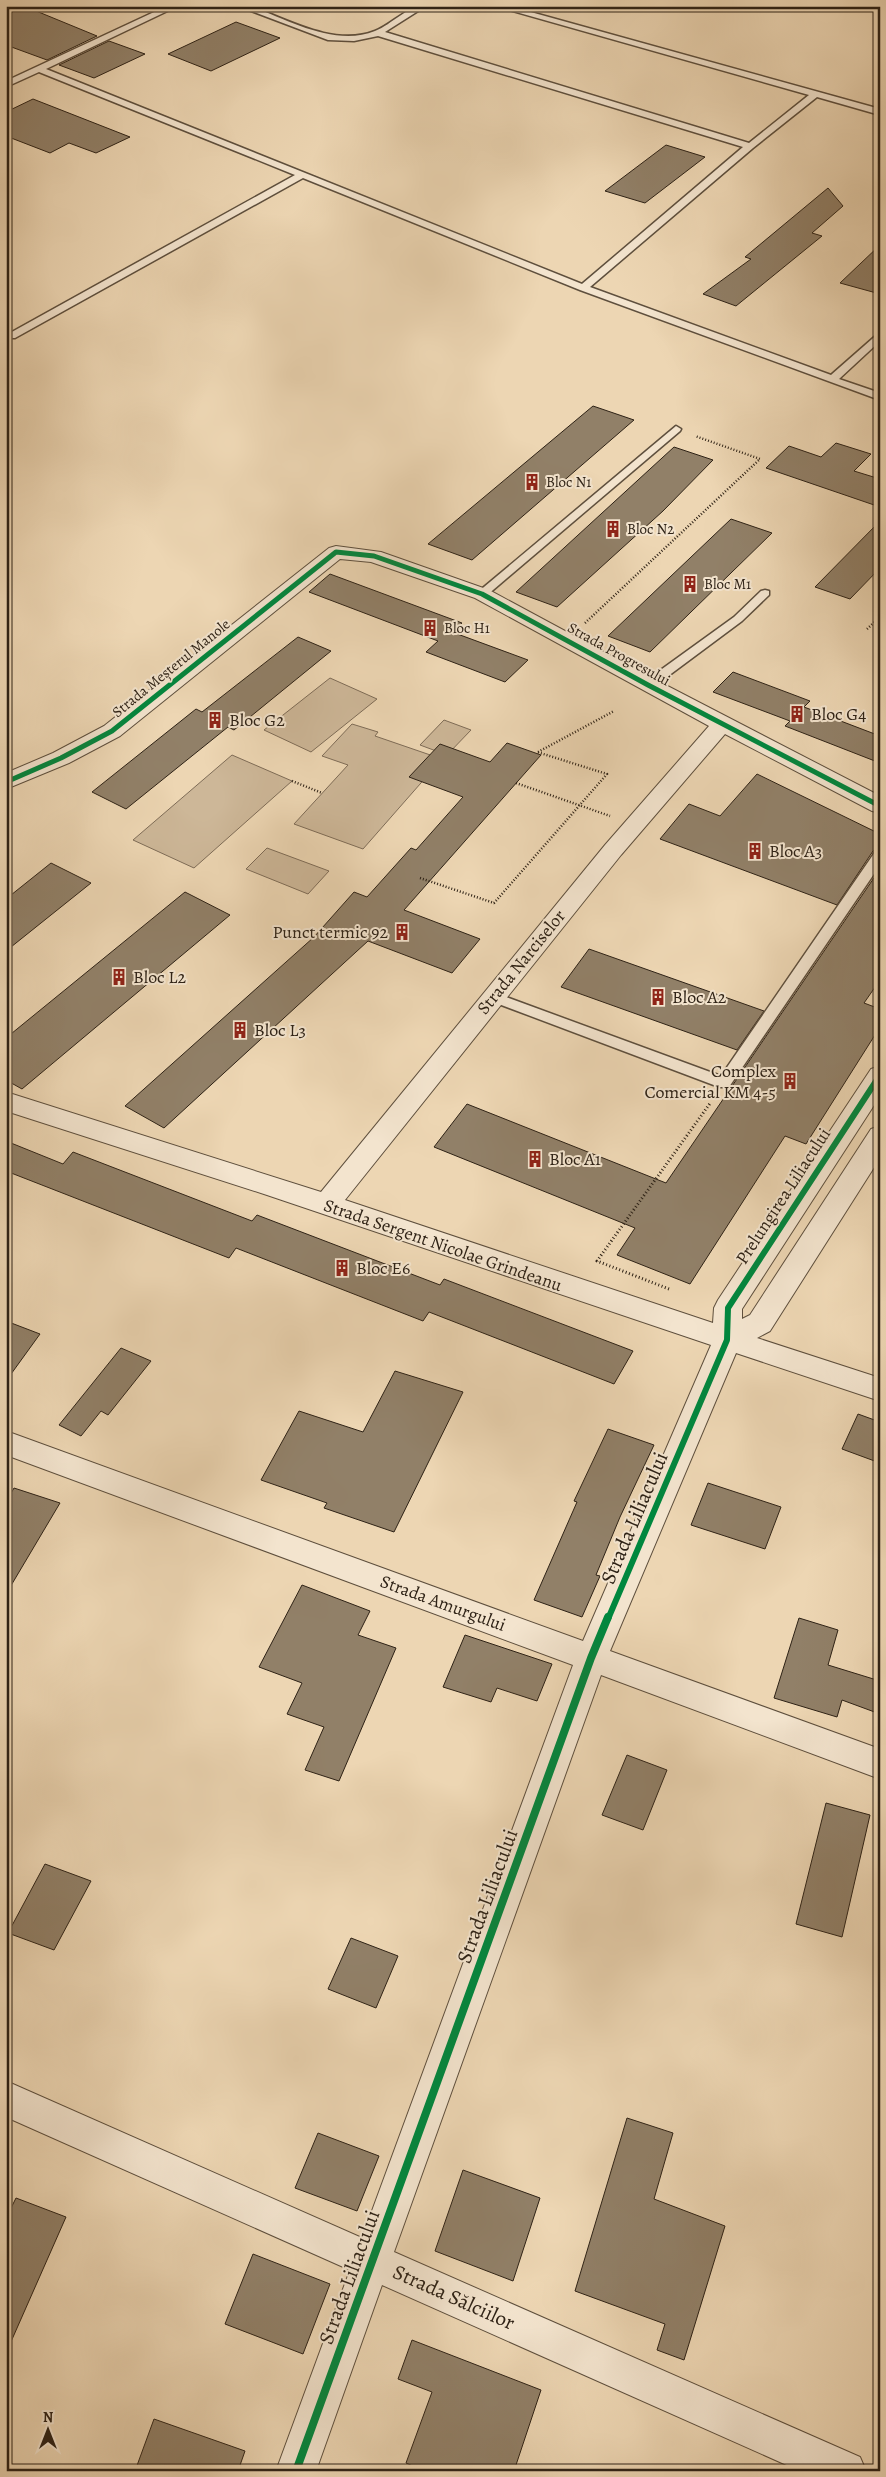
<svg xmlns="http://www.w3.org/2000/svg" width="886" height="2477" viewBox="0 0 886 2477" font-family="Alegreya,serif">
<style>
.green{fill:#cdb798;stroke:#7e6c57}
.building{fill:#918068;stroke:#2e2216}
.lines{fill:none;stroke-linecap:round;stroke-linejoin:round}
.lane-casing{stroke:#5e4f3d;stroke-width:3}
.street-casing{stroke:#5e4f3d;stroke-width:2}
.path-far1{stroke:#2e2216;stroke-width:2.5;stroke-dasharray:1 2;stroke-linecap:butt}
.path{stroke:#2e2216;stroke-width:3;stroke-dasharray:1 2.5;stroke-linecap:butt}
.lane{fill:#f3e4ce;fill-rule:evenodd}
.street{fill:#f3e4ce;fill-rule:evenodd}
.cycleway-far2-casing{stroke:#f3e4ce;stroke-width:8}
.cycleway-far1-casing{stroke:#f3e4ce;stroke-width:9}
.cycleway-casing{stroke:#f3e4ce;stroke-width:11}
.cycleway-far2{stroke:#00873e;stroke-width:5}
.cycleway-far1{stroke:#00873e;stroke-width:6}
.cycleway{stroke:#00873e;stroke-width:8}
.labels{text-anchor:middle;stroke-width:4;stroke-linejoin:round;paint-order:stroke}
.far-poi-label{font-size:15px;fill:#2e2216;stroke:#f3e4ce;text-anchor:start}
.far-street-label{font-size:15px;fill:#2e2216;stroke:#f3e4ce}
.poi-label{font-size:18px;fill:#2e2216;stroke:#f3e4ce;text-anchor:start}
.street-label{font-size:18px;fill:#2e2216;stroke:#f3e4ce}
.near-street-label{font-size:21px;fill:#2e2216;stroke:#f3e4ce}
</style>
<rect width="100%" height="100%" fill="#edd6b3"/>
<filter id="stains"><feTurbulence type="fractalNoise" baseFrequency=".004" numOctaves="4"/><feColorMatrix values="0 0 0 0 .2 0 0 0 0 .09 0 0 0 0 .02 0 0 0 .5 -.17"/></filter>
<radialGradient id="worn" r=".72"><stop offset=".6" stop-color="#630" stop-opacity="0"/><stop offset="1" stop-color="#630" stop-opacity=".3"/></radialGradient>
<g class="green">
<path d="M330 678 377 699 311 752 264 730Z"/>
<path d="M444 720 471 730 447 755 420 745Z"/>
<path d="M352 724 378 732 375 736 442 759 363 849 294 824 348 765 322 756Z"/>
<path d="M232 755 292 781 194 868 133 840Z"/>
<path d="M267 848 329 871 308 894 246 869Z"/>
</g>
<g class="building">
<path d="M6 6H24L97 36 47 60 6 45Z"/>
<path d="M236 22 280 38 211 71 168 54Z"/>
<path d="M109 41 145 54 94 78 59 65Z"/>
<path d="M33 99 130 137 96 153 69 143 50 153 6 136V112Z"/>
<path d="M666 145 705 157 645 203 605 191Z"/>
<path d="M828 188 843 206 812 233 822 236 736 306 703 294 751 259 745 257Z"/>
<path d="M880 245V294L840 283Z"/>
<path d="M593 406 634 420 472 560 428 544Z"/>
<path d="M836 443 871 454 854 471 880 479V507L766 468 789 446 821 457Z"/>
<path d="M674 447 713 460 663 511 557 607 516 592Z"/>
<path d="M731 519 772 533 650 652 608 636Z"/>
<path d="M880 521V568L850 599 815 587Z"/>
<path d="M330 574 462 623 452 632 528 660 505 682 426 652 438 641 309 592Z"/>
<path d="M298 637 331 651 234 730 228 727 126 809 92 792 196 709 202 712Z"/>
<path d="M733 672 810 701 804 707 880 736V763L785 726 790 721 713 692Z"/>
<path d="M507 743 541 755 404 910 480 939 452 973 368 941 164 1128 125 1106 314 937 354 892 367 897 411 848 416 850 463 797 409 777 440 744 490 762Z"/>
<path d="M757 774 880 834V849L873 851 837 905 660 839 689 804 720 816Z"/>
<path d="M51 863 91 883 6 951V899Z"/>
<path d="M880 869V980L864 1003 880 1009V1027L806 1144 785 1136 690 1284 617 1255 635 1228 434 1147 467 1104 666 1183Z"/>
<path d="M185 892 230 915 22 1089 6 1080V1038Z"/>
<path d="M589 949 764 1011 737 1050 561 987Z"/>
<path d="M6 1141 63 1164 73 1152 252 1221 257 1215 440 1285 444 1279 633 1351 614 1384 429 1312 423 1321 236 1248 229 1258 6 1171Z"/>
<path d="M6 1321 40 1334 6 1381Z"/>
<path d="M121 1348 151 1361 108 1415 101 1411 81 1436 59 1425Z"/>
<path d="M395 1371 463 1392 394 1532 324 1508 327 1503 261 1480 299 1411 363 1432Z"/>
<path d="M858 1414 880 1422V1463L842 1449Z"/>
<path d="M608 1429 654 1445 620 1517 596 1575 600 1576 582 1617 534 1600 577 1502 574 1501Z"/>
<path d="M708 1483 781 1507 765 1549 691 1525Z"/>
<path d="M14 1488 60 1503 6 1594V1502Z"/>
<path d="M302 1585 370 1611 358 1635 396 1648 339 1781 305 1770 324 1727 287 1714 302 1683 259 1667Z"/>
<path d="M799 1618 838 1630 828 1665 880 1681V1714L842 1700 837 1717 774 1698Z"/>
<path d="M465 1635 552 1664 537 1701 497 1688 491 1702 443 1687Z"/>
<path d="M627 1755 667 1770 643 1830 602 1815Z"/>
<path d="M826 1803 870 1815 842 1937 796 1924Z"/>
<path d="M45 1864 91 1881 54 1950 8 1933Z"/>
<path d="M351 1938 398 1956 376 2008 328 1989Z"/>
<path d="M627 2118 673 2133 654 2199 725 2226 684 2360 657 2350 665 2324 575 2291Z"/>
<path d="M318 2133 379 2156 357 2211 295 2188Z"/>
<path d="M463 2170 540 2198 513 2281 435 2251Z"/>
<path d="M16 2198 66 2217 6 2353V2218Z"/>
<path d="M253 2254 330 2284 303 2354 225 2324Z"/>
<path d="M412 2340 541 2390 514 2471H424L406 2463 432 2392 398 2379Z"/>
<path d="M154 2419 245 2451 238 2471H135Z"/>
</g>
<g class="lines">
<g class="lane-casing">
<g id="lane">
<path d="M167 6H178L46 69 582 284 743 147 378 36 354 41 328 40 238 6H251C288 20 335 47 375 31 393 24 406 6 426 6L385 32 749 143 809 95 495 6H509L880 109V115L817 97 753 148 590 287 831 375 880 332V341L839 379 880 393V400L580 290 303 178 15 338H6V332L10 333 295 175 39 72 6 87V81Z"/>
<path d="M676 426 681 429 680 431 486 596H478V592Z"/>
<path d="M765 590 769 591V595L742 621 652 688H644L642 685 644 682 734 617 761 591Z"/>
<path d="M880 851V865L729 1087H719L488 1000 486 997 493 992 498 994 721 1076 875 852Z"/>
</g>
</g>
<g class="street-casing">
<path id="street" d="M336 546 381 552 489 590 656 680 880 796V813L872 811 725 734 621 855 345 1200 713 1323 714 1308 718 1300 871 1069 880 1066V1096L742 1309V1319L750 1315 871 1129 880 1126V1158L770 1331 757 1338 880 1378V1401L736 1353 610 1651 880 1749V1779L601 1675 394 2252 860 2457 866 2471H800L382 2285 316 2471H276L350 2270 6 2117V2081L362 2238 573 1665 6 1455V1431L583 1641 711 1345 267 1195 6 1111V1092L321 1192 605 845 709 726 475 598 371 562 340 559 120 736 69 763 6 789V773L53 753 104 726 329 548Z"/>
</g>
<g class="path-far1">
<path d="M585 623 760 459 695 436"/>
<path d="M867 629 880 617"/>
<path d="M538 752 614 711"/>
<path d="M292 781 322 793"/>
<path d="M516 783 610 816"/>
<path d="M420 878 494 903 607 774 537 752"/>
</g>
<path class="path" d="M669 1289 597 1261 711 1102"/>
<use href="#lane" class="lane"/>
<use href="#street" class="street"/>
<g class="cycleway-far2-casing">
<path id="cycleway-far2" d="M6 782 61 758 112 731 336 552 374 556 482 594 648 685 880 806"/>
</g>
<g class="cycleway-far1-casing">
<path id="cycleway-far1" d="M608 1619 727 1340 728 1308 880 1075"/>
</g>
<g class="cycleway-casing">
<path id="cycleway" d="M296 2471 591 1658 608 1617"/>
</g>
<use href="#cycleway-far2" class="cycleway-far2"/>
<use href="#cycleway-far1" class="cycleway-far1"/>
<use href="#cycleway" class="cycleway"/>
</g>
<defs>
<g id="building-bare" transform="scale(1.35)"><path d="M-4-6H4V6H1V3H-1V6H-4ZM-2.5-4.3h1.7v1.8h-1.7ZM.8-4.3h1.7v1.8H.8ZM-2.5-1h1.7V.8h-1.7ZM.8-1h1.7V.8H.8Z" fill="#8f2418" stroke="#f3e4ce" stroke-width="2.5" paint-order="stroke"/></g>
</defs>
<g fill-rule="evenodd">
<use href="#building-bare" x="532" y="482"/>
<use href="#building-bare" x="613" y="529"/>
<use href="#building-bare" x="690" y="584"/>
<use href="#building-bare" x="430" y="628"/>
<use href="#building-bare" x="797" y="714"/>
<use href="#building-bare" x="215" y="720"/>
<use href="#building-bare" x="755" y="851"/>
<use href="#building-bare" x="402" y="932"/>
<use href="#building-bare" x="119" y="977"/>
<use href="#building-bare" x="658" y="997"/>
<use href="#building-bare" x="240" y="1030"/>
<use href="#building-bare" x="790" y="1081"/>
<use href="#building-bare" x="535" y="1159"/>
<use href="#building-bare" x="342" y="1268"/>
</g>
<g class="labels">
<g class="far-poi-label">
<text x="546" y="487">Bloc N1</text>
<text x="627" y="534">Bloc N2</text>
<text x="704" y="589">Bloc M1</text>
<text x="444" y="633">Bloc H1</text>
</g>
<g class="far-street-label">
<text transform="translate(619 654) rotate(29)" y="5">Strada Progresului</text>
<text transform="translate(171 668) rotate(-39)" y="5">Strada Meșterul Manole</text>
</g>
<g class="poi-label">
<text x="811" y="720">Bloc G4</text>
<text x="229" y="726">Bloc G2</text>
<text x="769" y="857">Bloc A3</text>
<text x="388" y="938" text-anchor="end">Punct termic 92</text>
<text x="133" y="983">Bloc L2</text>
<text x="672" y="1003">Bloc A2</text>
<text x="254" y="1036">Bloc L3</text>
<text x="776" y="1077" text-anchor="end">Complex<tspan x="776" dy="21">Comercial KM 4-5</tspan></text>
<text x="549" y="1165">Bloc A1</text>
<text x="356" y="1274">Bloc E6</text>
</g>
<g class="street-label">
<text transform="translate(521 962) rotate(-51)" y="6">Strada Narciselor</text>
<text transform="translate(783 1196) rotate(-57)" y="6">Prelungirea Liliacului</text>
<text transform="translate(443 1245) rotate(19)" y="6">Strada Sergent Nicolae Grindeanu</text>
<text transform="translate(443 1603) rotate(20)" y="6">Strada Amurgului</text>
</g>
<g class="near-street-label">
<text transform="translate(634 1518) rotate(-67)" y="7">Strada Liliacului</text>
<text transform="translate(487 1896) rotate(-70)" y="7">Strada Liliacului</text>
<text transform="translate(349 2277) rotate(-70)" y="7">Strada Liliacului</text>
<text transform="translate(454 2297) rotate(24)" y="7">Strada Sălciilor</text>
</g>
</g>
<rect width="886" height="2477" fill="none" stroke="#edd6b3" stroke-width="25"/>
<rect x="8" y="8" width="871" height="2462" fill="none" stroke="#2e2216" stroke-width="2.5"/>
<rect x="12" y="12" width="861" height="2452" fill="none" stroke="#2e2216"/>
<g transform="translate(48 2430)" stroke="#f3e4ce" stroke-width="4" paint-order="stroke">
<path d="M0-4L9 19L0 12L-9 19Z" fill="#2e2216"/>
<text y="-8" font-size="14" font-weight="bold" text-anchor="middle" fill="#2e2216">N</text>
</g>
<rect width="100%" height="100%" filter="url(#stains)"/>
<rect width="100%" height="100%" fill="url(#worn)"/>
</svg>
